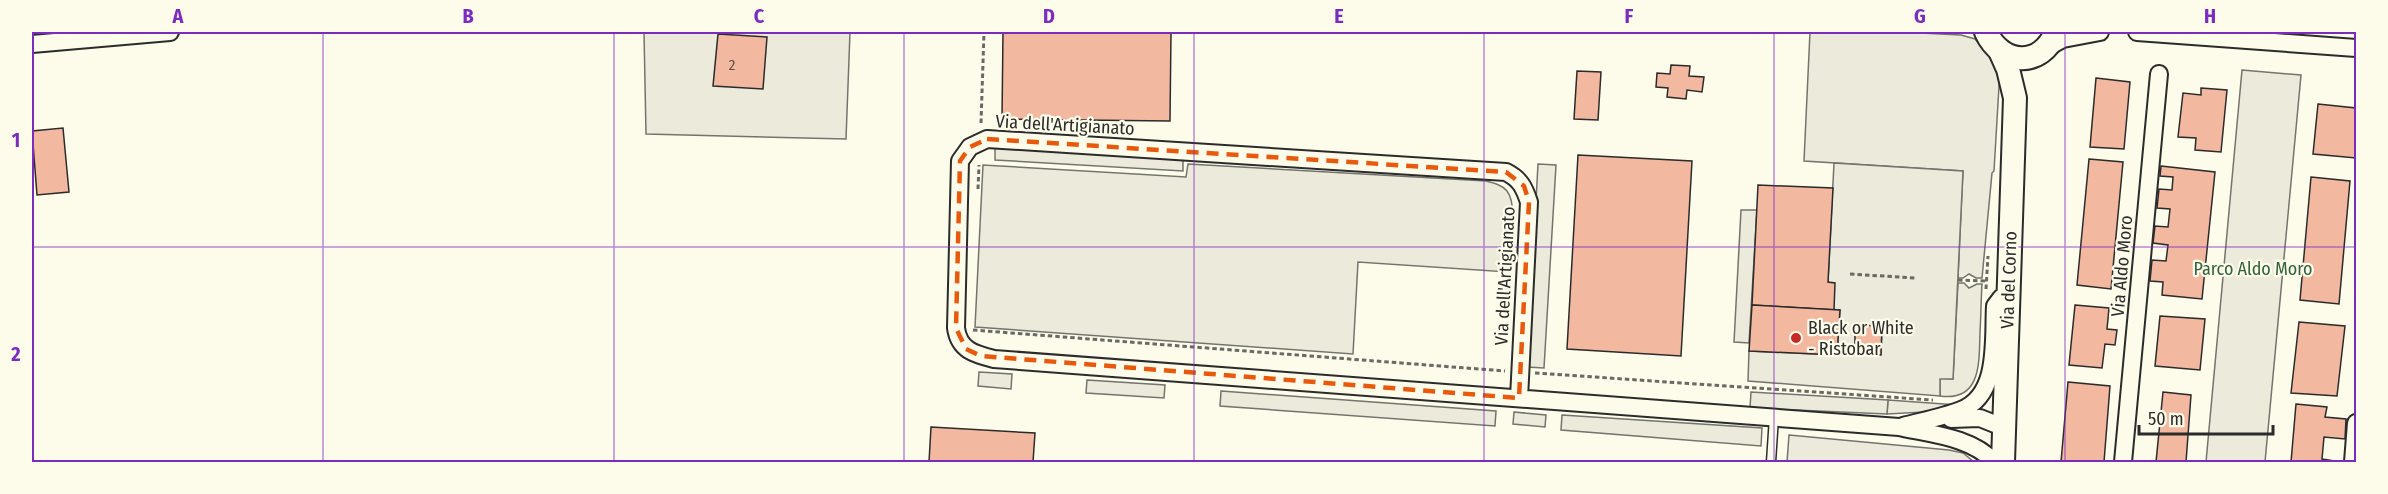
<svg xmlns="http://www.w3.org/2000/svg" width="2388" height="494" viewBox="0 0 2388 494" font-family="'Fira Sans Condensed',sans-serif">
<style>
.green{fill:#ecebdb;stroke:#74746e;stroke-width:1.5}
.parking{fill:#eceadb;stroke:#74746e;stroke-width:1.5;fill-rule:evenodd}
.building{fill:#f2b8a0;stroke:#2b2b2b;stroke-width:1.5}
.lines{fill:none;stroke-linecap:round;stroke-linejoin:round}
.lane-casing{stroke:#2b2b2b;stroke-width:11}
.street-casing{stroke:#2b2b2b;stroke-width:20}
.secondary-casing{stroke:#2b2b2b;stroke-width:26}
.path{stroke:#6a6964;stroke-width:3;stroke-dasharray:4.5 3;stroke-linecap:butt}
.lane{stroke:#fdfbea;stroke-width:8}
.street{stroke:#fdfbea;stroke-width:16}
.secondary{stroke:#fdfbea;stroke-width:22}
.marked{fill:none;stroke:#e8590c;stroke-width:4.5;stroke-dasharray:12 8;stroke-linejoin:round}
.grid{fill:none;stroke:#7b2cbf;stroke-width:1.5;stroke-opacity:0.55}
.poi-dot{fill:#c62828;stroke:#fdfbea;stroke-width:2}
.labels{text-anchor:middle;stroke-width:4.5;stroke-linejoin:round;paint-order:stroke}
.number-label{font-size:15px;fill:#5d4e48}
.street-label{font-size:18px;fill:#2b2b2b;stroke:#fdfbea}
.park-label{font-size:18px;fill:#34623c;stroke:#fdfbea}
.poi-label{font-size:18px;fill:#2b2b2b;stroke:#fdfbea;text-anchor:start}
.neatline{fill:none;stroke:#7b2cbf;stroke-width:2}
.grid-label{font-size:20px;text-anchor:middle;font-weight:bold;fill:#7b2cbf}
</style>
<rect width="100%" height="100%" fill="#fdfbea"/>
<g class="green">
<path d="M644 32H850L846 139 646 134Z"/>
<path d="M1810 32H1900L1961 35 1975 39 2000 69 1994 171 1992 173 1982 278H1976L1969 274 1963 278H1958L1963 171 1804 161Z"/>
<path d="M2242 70 2301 75 2265 462H2206Z"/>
<path d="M1188 164 1486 181C1494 183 1502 185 1507 191 1519 206 1509 253 1508 272L1358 262 1353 354 975 327 983 165 1186 177Z"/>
<path d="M1958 283H1964L1969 288 1977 284H1982C1981 300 1981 316 1980 332 1979 361 1982 402 1940 396V378L1953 379Z"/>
<path d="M1888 400 1958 405 1924 412 1887 414Z"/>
<path d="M1789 435 1949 450 1963 453 1974 462H1787Z"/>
</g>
<g class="parking">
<path d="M995 148 1183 158V171L995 160Z"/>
<path d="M1834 163 1963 171 1953 379H1940V396L1748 381 1749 351 1837 355 1840 310H1834L1828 282ZM1856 325 1882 326 1881 354H1855Z"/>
<path d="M1538 164 1556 165 1544 368 1527 367Z"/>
<path d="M1741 210H1757L1749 343 1734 342Z"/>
<path d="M979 372 1012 374 1011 389 978 386Z"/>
<path d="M1087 380 1165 385 1164 398 1086 393Z"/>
<path d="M1221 391 1496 411 1495 426 1220 406Z"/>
<path d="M1751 392 1888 400 1887 414 1750 408Z"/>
<path d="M1514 412 1546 415 1545 427 1513 424Z"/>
<path d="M1562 415 1762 428 1761 446 1561 430Z"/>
</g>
<g class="building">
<path d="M1003 32H1171L1170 121 1002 119Z"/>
<path d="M718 34 767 37 763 89 713 86Z"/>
<path d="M1671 65 1690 66 1689 76 1704 77 1702 92 1687 90 1686 99 1667 97 1668 88 1656 87 1657 73 1670 74Z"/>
<path d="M1577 71 1601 72 1598 120 1574 119Z"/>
<path d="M2096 78 2130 82 2124 149 2090 147Z"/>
<path d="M2201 88 2227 90 2221 152 2195 150 2196 138 2178 137 2183 93 2201 95Z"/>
<path d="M2318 104 2356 108V158L2313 154Z"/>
<path d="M63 128 69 192 37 195 32 131Z"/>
<path d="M1578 155 1692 161 1681 356 1567 349Z"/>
<path d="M2089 159 2123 162 2111 289 2077 285Z"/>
<path d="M2161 166 2215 172 2202 299 2162 295 2163 282 2150 281 2152 260 2166 261 2168 245 2153 243 2155 226 2168 227 2170 209 2157 208 2159 189 2172 190 2173 177 2160 176Z"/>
<path d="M2311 177 2350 181 2339 304 2300 300Z"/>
<path d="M1758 185 1833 188 1828 282 1835 283 1834 310 1752 305Z"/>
<path d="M1752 305 1840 310 1837 355 1749 351Z"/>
<path d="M2075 305 2109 308 2107 329 2117 330 2115 345 2105 344 2102 368 2069 365Z"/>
<path d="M2160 316 2205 319 2200 370 2155 366Z"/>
<path d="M2299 322 2345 326 2337 396 2291 393Z"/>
<path d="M1855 325 1882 326 1881 355 1855 354Z"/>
<path d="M2068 382 2110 386 2104 462H2061Z"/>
<path d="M2163 392 2191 395 2186 462H2156Z"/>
<path d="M2296 404 2327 407 2325 417 2346 419 2345 439 2324 437 2322 459 2341 462H2291Z"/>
<path d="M931 427 1035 433 1033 462H929Z"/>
</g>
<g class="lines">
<g class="lane-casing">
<path id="lane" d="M1771 462 1774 417"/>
</g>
<g class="street-casing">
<g id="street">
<path d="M2137 32 2356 48"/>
<path d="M32 44 170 32"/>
<path d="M2048 47 2063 39 2100 32"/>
<path d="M1519 398 1529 202C1524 187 1520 179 1506 172L987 139 970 147 960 161 956 328C959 350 974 354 994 359L1899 427C1930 434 1972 437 1994 462"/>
<path d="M1951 419 1980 418 2005 428"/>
<path d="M1903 426C1922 421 1943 417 1961 410 2000 395 1993 339 1995 306L2001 298 2009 295"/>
<path d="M2123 462 2159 74"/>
<path d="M2353 462 2356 423"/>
</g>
</g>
<g class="secondary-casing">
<g id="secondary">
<path d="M1986 32C2002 66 2041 68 2056 32"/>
<path d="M2000 51 2008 69 2015 98 2003 462"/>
</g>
</g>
<g class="path">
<path d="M981 123 984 32"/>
<path d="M978 189 979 165"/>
<path d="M1850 274 1915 278"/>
<path d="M1958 280 1986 281"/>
<path d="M1986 289 1988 256"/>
<path d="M973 330 1505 371"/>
<path d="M1535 373 1933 400"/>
</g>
<use href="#lane" class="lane"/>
<use href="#street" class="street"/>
<use href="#secondary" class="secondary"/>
</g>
<path class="marked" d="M987 139 1506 172 1524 186 1529 202 1519 398 981 356 966 349 956 328 960 161 970 147Z"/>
<path class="grid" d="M323 32V462M614 32V462M904 32V462M1194 32V462M1484 32V462M1774 32V462M2065 32V462M32 247H2356"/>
<circle class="poi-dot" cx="1796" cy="338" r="6"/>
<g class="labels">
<g class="number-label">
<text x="732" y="70">2</text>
</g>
<g class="street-label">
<text transform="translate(1065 125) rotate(3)" y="6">Via dell'Artigianato</text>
<text transform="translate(2122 266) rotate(-85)" y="6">Via Aldo Moro</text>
<text transform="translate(1505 276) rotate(-87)" y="6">Via dell'Artigianato</text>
<text transform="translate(2009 280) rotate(-88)" y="6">Via del Corno</text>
</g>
<g class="park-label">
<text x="2253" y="275">Parco Aldo Moro</text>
</g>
<g class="poi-label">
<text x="1808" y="334">Black or White<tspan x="1808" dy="21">- Ristobar</tspan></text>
</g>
</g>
<rect width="2388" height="494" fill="none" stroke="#fdfbea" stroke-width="66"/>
<path d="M2139 425v9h134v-9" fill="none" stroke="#2b2b2b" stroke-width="3"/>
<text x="2148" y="425" font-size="18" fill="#2b2b2b" stroke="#fdfbea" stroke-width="4.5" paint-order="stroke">50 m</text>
<rect x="33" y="33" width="2322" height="428" class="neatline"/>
<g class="grid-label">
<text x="178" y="23">A</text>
<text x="468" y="23">B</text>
<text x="759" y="23">C</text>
<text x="1049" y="23">D</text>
<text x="1339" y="23">E</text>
<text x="1629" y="23">F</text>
<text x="1920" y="23">G</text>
<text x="2210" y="23">H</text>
<text x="16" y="147">1</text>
<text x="16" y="361">2</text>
</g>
</svg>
